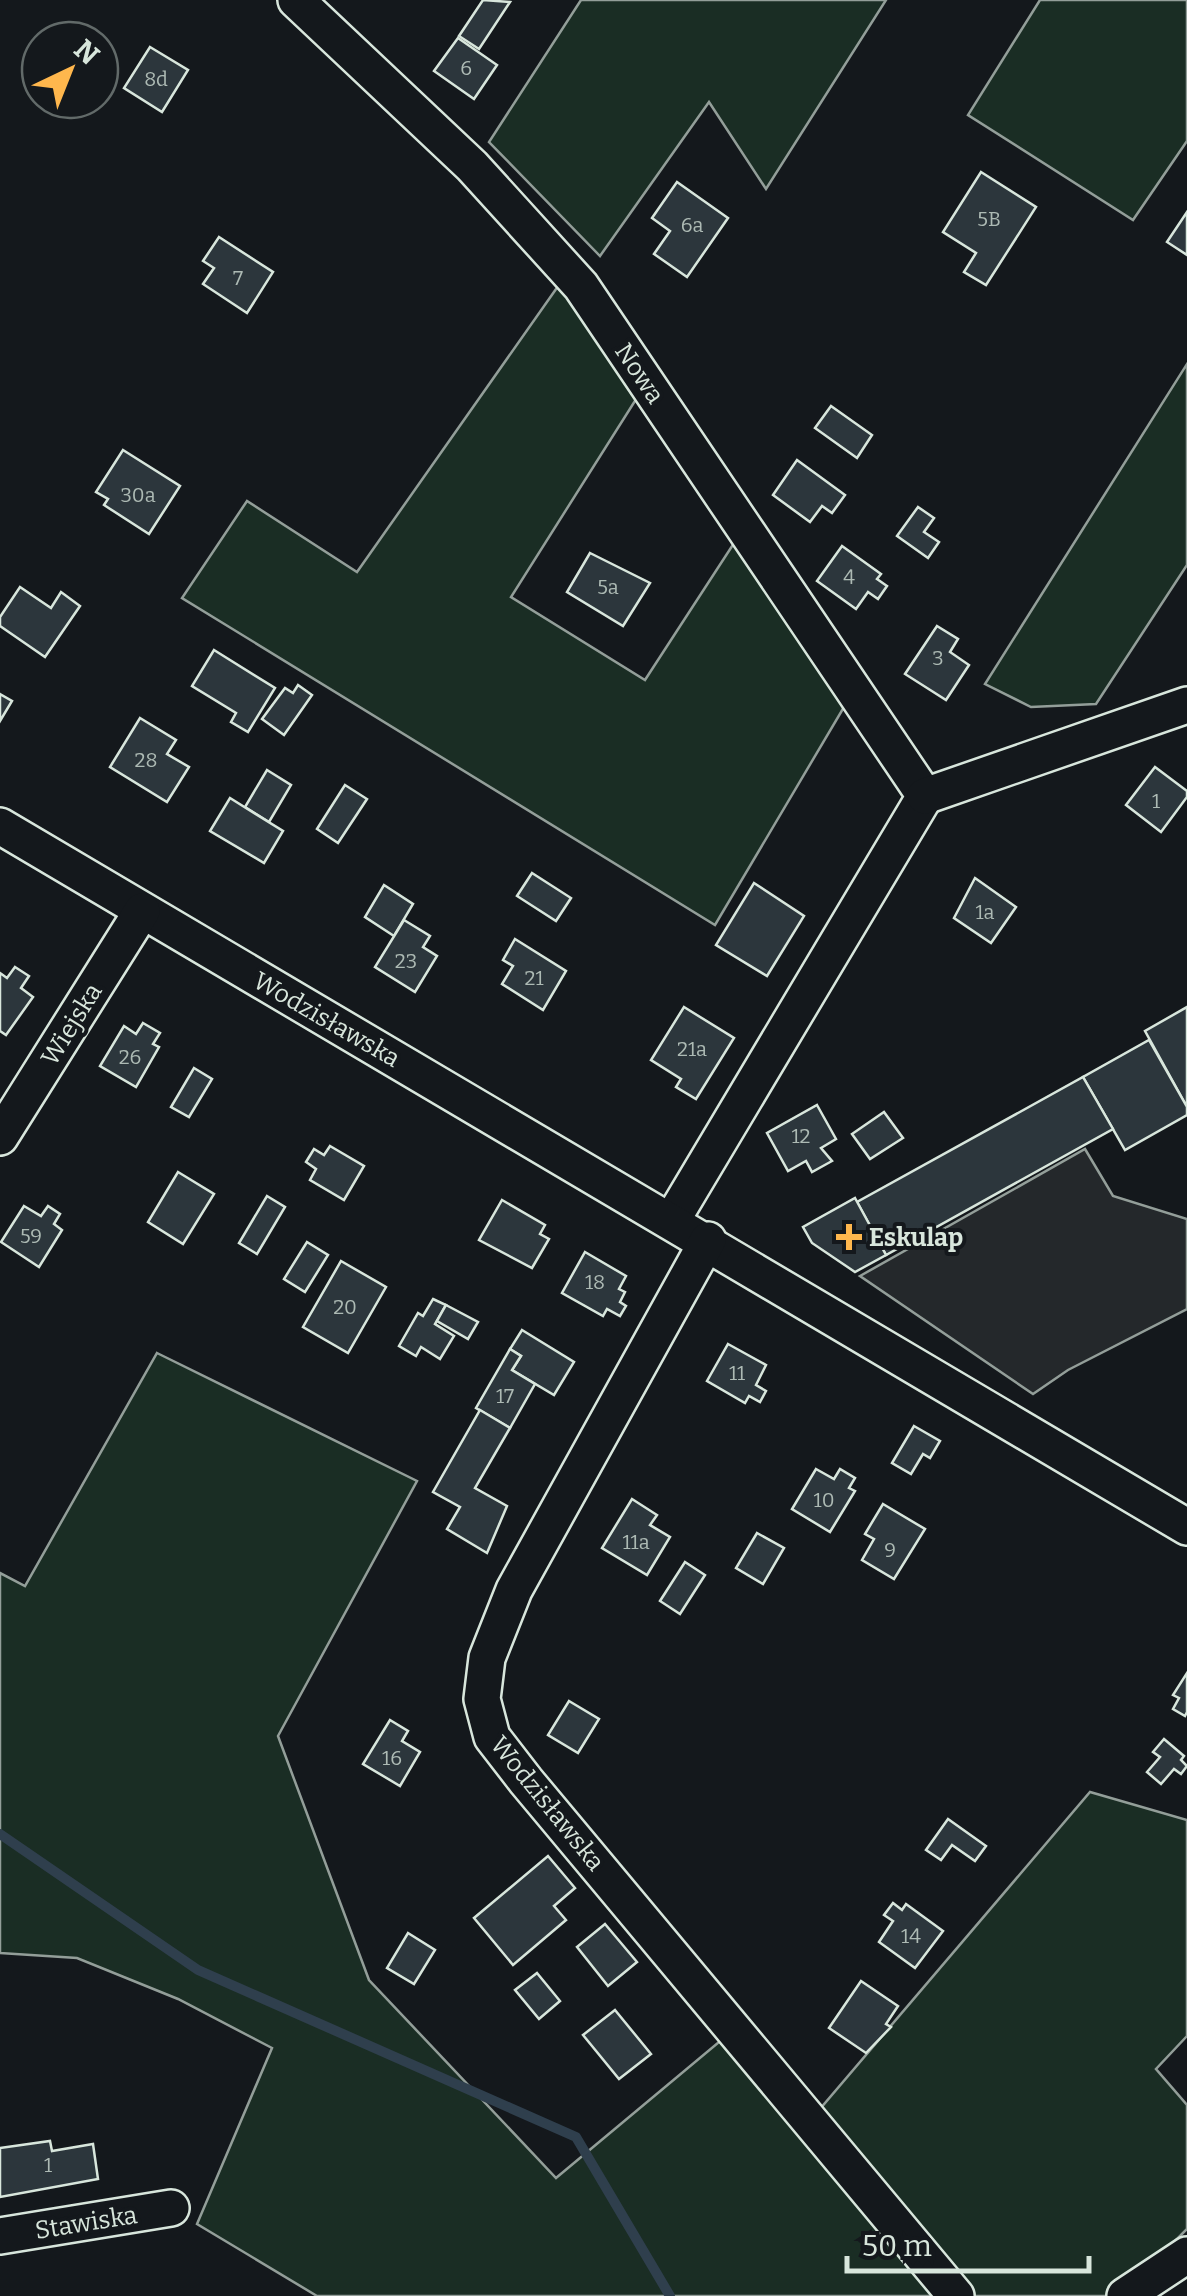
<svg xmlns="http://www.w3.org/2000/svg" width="1187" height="2296" viewBox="0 0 1187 2296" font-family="Bitter,serif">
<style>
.green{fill:#1a2d24;stroke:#939e99;stroke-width:2.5}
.parking{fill:#24282b;stroke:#939e99;stroke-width:2.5}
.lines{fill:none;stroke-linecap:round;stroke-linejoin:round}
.stream{stroke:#2f3f4d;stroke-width:10}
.building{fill:#2c363c;stroke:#d8e6dc;stroke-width:2.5}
.minor-casing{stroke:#d8e6dc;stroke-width:40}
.minor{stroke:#14181c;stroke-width:35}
.poi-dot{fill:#ffb74d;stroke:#14181c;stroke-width:4}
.labels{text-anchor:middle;stroke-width:8;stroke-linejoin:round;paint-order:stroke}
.number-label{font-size:20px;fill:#adbab4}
.street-label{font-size:25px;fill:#d8e6dc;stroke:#14181c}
.poi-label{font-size:25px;font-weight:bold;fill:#d8e6dc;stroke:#14181c;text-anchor:start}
</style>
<rect width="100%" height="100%" fill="#14181c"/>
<g class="green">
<path d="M581 0H886L766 189 709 102 600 256 489 142Z"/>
<path d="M1040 0H1187V141L1133 220 968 115Z"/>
<path d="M561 282 640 393 511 597 645 680 736 540 847 702 715 925 182 598 247 501 357 572Z"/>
<path d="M1187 364V565L1096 704 1031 707 985 684Z"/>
<path d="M157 1353 417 1481 278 1736 369 1980 556 2178 725 2037 802 2130 1090 1792 1187 1820V2036L1156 2069 1187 2105V2229L1120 2296H317L197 2224 272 2048 178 1999 77 1958 0 1953V1573L25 1586Z"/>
</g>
<path class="parking" d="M1085 1149 1113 1196 1187 1219V1309L1068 1370 1033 1394 860 1276Z"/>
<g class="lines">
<path class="stream" d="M0 1834 198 1970 576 2137 670 2296"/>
</g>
<g class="building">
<path d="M483 0 510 2 479 49 459 36Z"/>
<path d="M458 38 497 65 474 99 434 71Z"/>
<path d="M150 47 188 70 162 112 124 88Z"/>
<path d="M981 172 1036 207 986 285 964 272 976 253 943 232Z"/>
<path d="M677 182 728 218 687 277 654 254 670 231 652 218Z"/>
<path d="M1187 212V255L1167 242Z"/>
<path d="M219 237 273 272 247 313 203 284 214 268 203 261Z"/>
<path d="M831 406 872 435 857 458 815 428Z"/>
<path d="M123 450 180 486 149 534 104 505 108 499 96 492Z"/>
<path d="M797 460 845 495 832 513 822 506 810 522 773 495Z"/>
<path d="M918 507 934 518 924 532 939 542 928 558 897 536Z"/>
<path d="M842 546 881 574 877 579 887 586 878 599 868 592 856 609 817 581Z"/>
<path d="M590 553 650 583 623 626 567 592Z"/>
<path d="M20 587 51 608 61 592 80 606 45 657 0 626V617Z"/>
<path d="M937 626 958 639 950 652 969 665 946 700 905 674Z"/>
<path d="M214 650 275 688 248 732 231 722 236 713 192 686Z"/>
<path d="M298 685 312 695 284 735 262 719 285 688 293 693Z"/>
<path d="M0 694 12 701 0 721Z"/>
<path d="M140 718 176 740 167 754 189 767 167 802 110 767Z"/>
<path d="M1155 767 1187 791V797L1161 832 1126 805Z"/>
<path d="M267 770 291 785 269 822 245 807Z"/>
<path d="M345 785 367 799 338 843 317 829Z"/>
<path d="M230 798 283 831 264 863 210 831Z"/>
<path d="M532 873 571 898 556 921 517 896Z"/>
<path d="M975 878 1016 907 991 943 954 918Z"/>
<path d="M754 883 804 916 767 976 716 945Z"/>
<path d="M384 885 413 904 394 936 365 917Z"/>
<path d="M404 920 430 936 423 947 437 956 415 992 375 967Z"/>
<path d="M515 939 566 971 543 1010 502 984 513 966 503 960Z"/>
<path d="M15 967 29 976 21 988 33 997 6 1035 0 1031V973L7 978Z"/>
<path d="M684 1007 734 1038 696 1099 676 1087 681 1079 651 1060Z"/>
<path d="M1187 1007V1107L1145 1031Z"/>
<path d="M143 1023 160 1033 153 1044 159 1047 136 1087 100 1066 124 1026 136 1034Z"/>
<path d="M1149 1040 1187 1107V1115L1125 1150 1083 1077Z"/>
<path d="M194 1068 212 1079 189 1117 171 1107Z"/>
<path d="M1083 1077 1113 1129 886 1255 857 1202Z"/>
<path d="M817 1105 836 1139 821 1148 832 1161 812 1172 806 1161 788 1171 767 1133Z"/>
<path d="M884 1112 903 1138 870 1159 852 1134Z"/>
<path d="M330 1146 364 1166 344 1200 310 1180 316 1169 306 1162 314 1149 324 1155Z"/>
<path d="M178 1172 214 1194 183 1244 148 1222Z"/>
<path d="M267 1196 285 1207 257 1254 239 1243Z"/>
<path d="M855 1198 886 1255 855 1272 812 1243 803 1227Z"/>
<path d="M502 1200 545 1225 540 1234 549 1239 532 1268 479 1240Z"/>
<path d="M24 1206 41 1216 48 1206 60 1214 54 1224 62 1230 39 1267 1 1242Z"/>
<path d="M307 1242 328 1255 305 1292 284 1279Z"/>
<path d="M585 1252 626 1276 619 1289 625 1292 620 1302 626 1306 620 1316 607 1309 603 1316 562 1293Z"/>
<path d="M341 1261 386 1287 348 1353 303 1327Z"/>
<path d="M433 1299 446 1305 435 1324 454 1336 440 1359 421 1347 416 1356 399 1346 418 1313 423 1316Z"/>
<path d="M446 1305 478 1322 468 1339 437 1321Z"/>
<path d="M522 1330 574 1362 554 1395 512 1370 521 1356 510 1349Z"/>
<path d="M728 1344 766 1365 756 1385 766 1391 760 1402 749 1396 745 1403 707 1381Z"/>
<path d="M510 1349 521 1356 512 1370 535 1384 510 1428 476 1408Z"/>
<path d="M480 1410 510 1428 475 1488 507 1506 487 1553 447 1529 460 1507 433 1492Z"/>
<path d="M914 1426 940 1441 930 1458 923 1454 911 1474 892 1463Z"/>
<path d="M816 1469 834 1479 840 1469 855 1478 849 1488 855 1491 830 1532 792 1509Z"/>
<path d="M632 1499 657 1515 650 1525 670 1537 647 1575 602 1548Z"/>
<path d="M883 1504 925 1529 894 1579 862 1560 874 1539 865 1534Z"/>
<path d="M757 1533 784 1548 763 1584 736 1568Z"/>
<path d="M685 1562 705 1575 680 1614 660 1601Z"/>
<path d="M1187 1673V1712L1185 1716 1173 1709 1179 1698 1173 1695Z"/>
<path d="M569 1701 599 1719 578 1753 548 1735Z"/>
<path d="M390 1720 408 1731 402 1741 420 1752 400 1786 363 1764Z"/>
<path d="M1164 1739 1184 1756 1181 1760 1187 1766 1181 1774 1174 1769 1161 1784 1147 1772 1160 1757 1153 1752Z"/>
<path d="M948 1819 986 1846 975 1861 952 1845 941 1860 926 1850Z"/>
<path d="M548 1856 575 1888 554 1906 566 1920 513 1965 474 1918Z"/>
<path d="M893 1903 902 1910 906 1904 943 1931 915 1968 879 1942 893 1921 884 1915Z"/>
<path d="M605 1924 637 1962 608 1986 577 1947Z"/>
<path d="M408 1933 435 1950 414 1984 387 1968Z"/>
<path d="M537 1973 560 2001 539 2019 515 1990Z"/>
<path d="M861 1981 898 2006 886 2024 891 2027 866 2053 829 2028Z"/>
<path d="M615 2010 651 2054 619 2079 583 2035Z"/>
<path d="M50 2141 52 2151 93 2144 98 2179 0 2197V2148Z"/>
</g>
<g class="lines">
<g class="minor-casing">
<g id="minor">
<path d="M296 0 472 166 581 286 925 796 672 1220"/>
<path d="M925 796 1187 705"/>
<path d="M0 826 1187 1527"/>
<path d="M0 1137 142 911"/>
<path d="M708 1240 514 1590 487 1658 482 1699 492 1737 526 1781 956 2296"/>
<path d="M0 2236 171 2208"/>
<path d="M1125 2296 1187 2255"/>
</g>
</g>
<use href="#minor" class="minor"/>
</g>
<path class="poi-dot" d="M844 1222h10v10h10v10h-10v10h-10v-10h-10v-10h10z"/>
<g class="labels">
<g class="number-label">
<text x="466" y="75">6</text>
<text x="156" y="86">8d</text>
<text x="989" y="226">5B</text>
<text x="692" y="232">6a</text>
<text x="238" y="285">7</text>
<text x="138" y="502">30a</text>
<text x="849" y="584">4</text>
<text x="608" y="594">5a</text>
<text x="938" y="665">3</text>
<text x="146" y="767">28</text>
<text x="1156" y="808">1</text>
<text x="985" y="919">1a</text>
<text x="406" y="968">23</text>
<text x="534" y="985">21</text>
<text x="692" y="1056">21a</text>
<text x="130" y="1064">26</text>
<text x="801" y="1143">12</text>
<text x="31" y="1243">59</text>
<text x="595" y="1289">18</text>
<text x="345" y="1314">20</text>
<text x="737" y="1380">11</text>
<text x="505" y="1403">17</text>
<text x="824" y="1507">10</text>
<text x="636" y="1549">11a</text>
<text x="890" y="1557">9</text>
<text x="392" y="1765">16</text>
<text x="911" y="1943">14</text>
<text x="48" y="2172">1</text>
</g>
<g class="street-label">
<text transform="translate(640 373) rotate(56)" y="9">Nowa</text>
<text transform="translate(327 1019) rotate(30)" y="9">Wodzisławska</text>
<text transform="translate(71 1024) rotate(-58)" y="9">Wiejska</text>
<text transform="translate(548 1803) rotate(51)" y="9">Wodzisławska</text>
<text transform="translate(86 2222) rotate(-9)" y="9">Stawiska</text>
</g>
<g class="poi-label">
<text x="869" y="1246">Eskulap</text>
</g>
</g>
<g transform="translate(70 70) rotate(43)"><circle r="48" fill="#14181c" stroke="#626a69" stroke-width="2.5"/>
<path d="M0-8L18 38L0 25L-18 38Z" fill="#ffb74d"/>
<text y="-15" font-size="28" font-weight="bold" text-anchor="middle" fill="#d8e6dc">N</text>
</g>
<path d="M847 2256v15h242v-15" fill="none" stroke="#d8e6dc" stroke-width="5"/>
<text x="862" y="2256" font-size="30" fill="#d8e6dc" stroke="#14181c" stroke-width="8" paint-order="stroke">50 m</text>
</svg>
